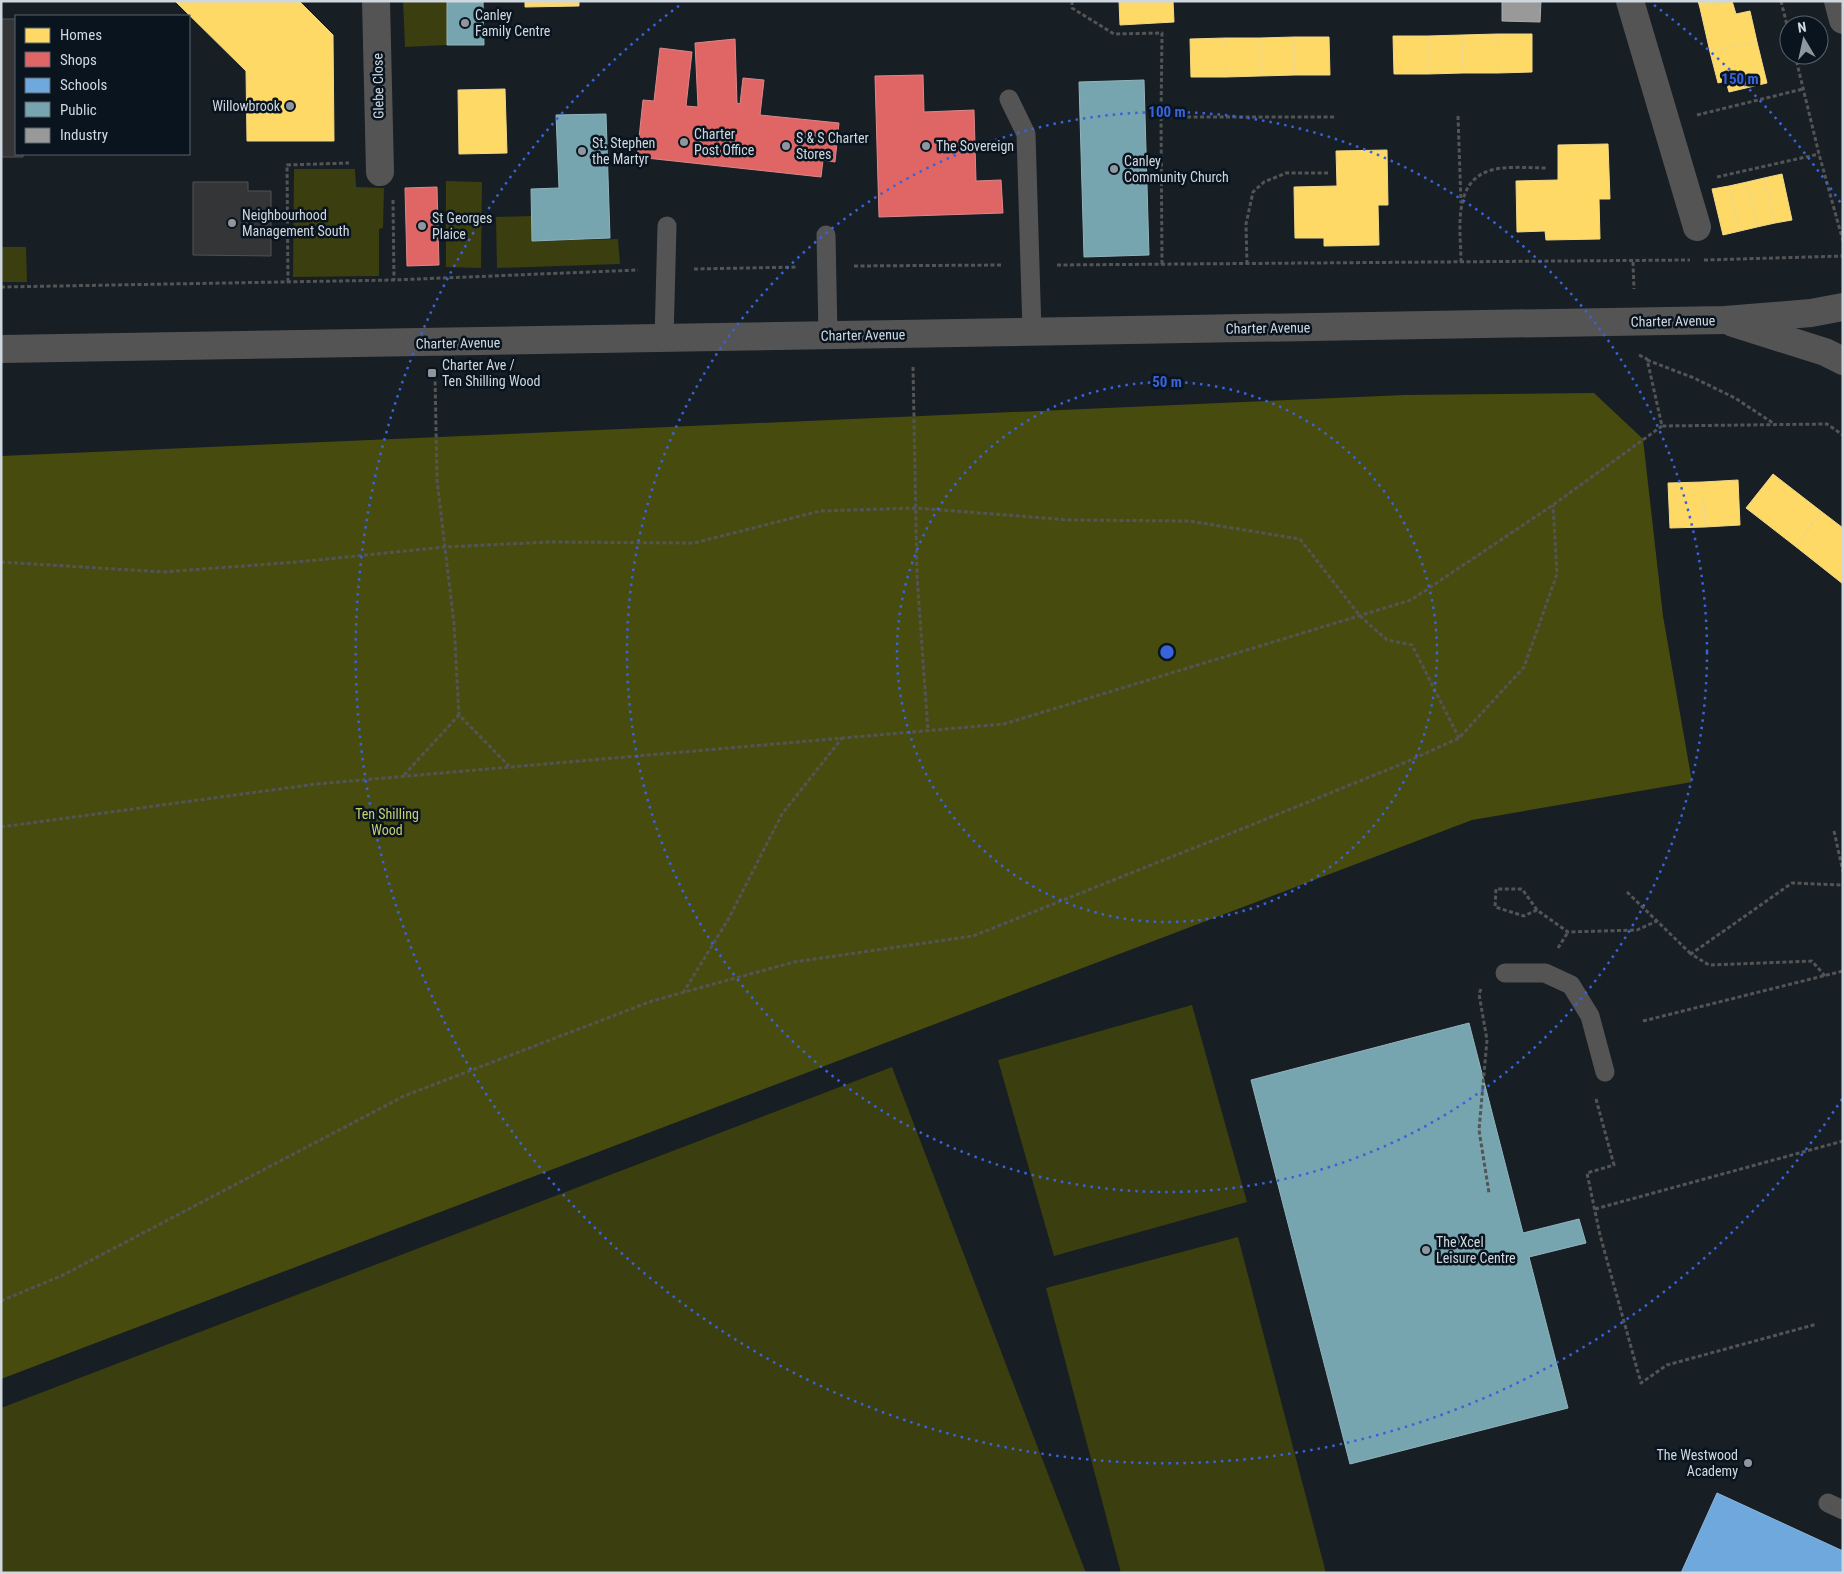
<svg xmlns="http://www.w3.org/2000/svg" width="1844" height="1574" viewBox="0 0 1844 1574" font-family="'Roboto Condensed',sans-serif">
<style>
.green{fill:#3b3e0e}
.forest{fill:#474c0e}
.homes{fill:#ffd966;stroke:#f1d98a}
.shops{fill:#e06666;stroke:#db888a}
.schools{fill:#6fa8dc;stroke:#8cb6dd}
.public{fill:#76a5af;stroke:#91b4bd}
.industry{fill:#999;stroke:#aaacae}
.building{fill:#343537;stroke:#525254}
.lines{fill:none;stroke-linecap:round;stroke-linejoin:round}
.path{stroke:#535455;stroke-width:3;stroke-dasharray:4 2.5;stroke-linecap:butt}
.service{stroke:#555454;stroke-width:19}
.minor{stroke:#555454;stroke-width:28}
.tertiary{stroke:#555454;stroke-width:28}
.ring{fill:none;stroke:#3863d9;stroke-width:2.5;stroke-dasharray:2.5 5}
.poi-dot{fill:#8f979e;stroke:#09141f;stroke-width:2}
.labels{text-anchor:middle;stroke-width:5;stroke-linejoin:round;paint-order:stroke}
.poi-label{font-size:14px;fill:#d0d8df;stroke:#09141f;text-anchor:start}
.street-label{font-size:14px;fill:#d0d8df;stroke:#09141f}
.park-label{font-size:14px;fill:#c7ce70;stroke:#09141f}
.centre{fill:#3863d9;stroke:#09141f;stroke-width:2.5}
.ring-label{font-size:15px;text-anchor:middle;font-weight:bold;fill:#3863d9;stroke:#09141f;stroke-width:5;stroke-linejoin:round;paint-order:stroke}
</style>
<rect width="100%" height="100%" fill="#171e24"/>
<g class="green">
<path d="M403 1H447V45L405 47Z"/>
<path d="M294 169H355L356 187 384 188 383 228 379 229V276L293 277Z"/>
<path d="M446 181 482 182 481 268 446 267Z"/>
<path d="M531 216 532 241 618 239 620 264 497 268 496 217Z"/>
<path d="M1 247H26L27 282H1Z"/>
<path d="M1192 1005 1247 1202 1054 1256 998 1060Z"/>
<path d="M892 1067 1086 1573H1V1408Z"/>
<path d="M1238 1237 1326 1573H1121L1046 1288Z"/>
</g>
<path class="forest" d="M1594 393 1643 439 1663 616 1692 782 1472 820 1 1379V456L1405 395Z"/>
<g class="homes">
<path d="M175 1H299L333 35 334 141H247L246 71Z"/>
<path d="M525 1H579V6L525 7Z"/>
<path d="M1119 1H1173L1174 22 1120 25Z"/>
<path d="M1698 1H1730L1700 8Z"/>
<path d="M1732 1 1736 14 1750 11 1757 42 1710 52 1700 8Z"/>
<path d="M1497 34 1498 73H1463L1462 35Z"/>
<path d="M1497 34H1532V72L1498 73Z"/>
<path d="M1462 35 1463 73 1428 74V36Z"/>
<path d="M1393 36H1428V74H1394Z"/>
<path d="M1294 37 1295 75 1260 76V38Z"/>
<path d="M1294 37H1329L1330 75H1295Z"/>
<path d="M1225 38 1226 77H1191L1190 39Z"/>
<path d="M1225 38H1260V76L1226 77Z"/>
<path d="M1757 42 1767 83 1729 92 1726 81 1718 83 1710 52Z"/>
<path d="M505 89 507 153 459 154 458 90Z"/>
<path d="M1608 144 1610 199H1599L1600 239 1546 240 1545 231 1517 232 1516 181 1558 180V145Z"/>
<path d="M1387 150 1388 205H1378L1379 245 1324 246V238H1295L1294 187 1337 186 1336 151Z"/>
<path d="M1782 174 1792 220 1775 223 1764 178Z"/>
<path d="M1764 178 1775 223 1757 227 1747 182Z"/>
<path d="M1747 182 1757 227 1740 231 1729 186Z"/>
<path d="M1729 186 1740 231 1723 235 1712 189Z"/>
<path d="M1773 474 1822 512 1795 546 1746 508Z"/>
<path d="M1738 480 1740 525 1705 527 1703 482Z"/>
<path d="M1703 482 1705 527 1670 528 1668 483Z"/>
<path d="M1822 512 1843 528V584L1795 546Z"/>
</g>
<g class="shops">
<path d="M735 39 737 103 740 104 743 78 764 80 760 115 839 123 835 162 823 160 821 177 637 157 643 100 654 101 660 48 692 52 686 106 698 107 695 43Z"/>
<path d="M923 75 924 112 974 110 976 181 1001 180 1003 213 879 217 875 76Z"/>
<path d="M437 187 439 265 407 266 405 188Z"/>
</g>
<path class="schools" d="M1717 1493 1843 1551V1573H1681Z"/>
<g class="public">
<path d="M447 1H483L484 45H447Z"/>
<path d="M1144 80 1149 255 1084 257 1079 82Z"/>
<path d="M606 114 610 238 532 241 531 189 559 188 556 115Z"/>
<path d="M1469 1023 1523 1233 1579 1219 1586 1243 1529 1257 1568 1408 1350 1464 1251 1080Z"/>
</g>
<path class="industry" d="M1502 1H1541L1540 22 1502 21Z"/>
<g class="building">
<path d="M1 19H16V154H23V157H1Z"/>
<path d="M193 182H248V191H271V256L193 255Z"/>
</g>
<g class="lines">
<g class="path">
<path d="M1072 1V8L1114 34 1162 33 1161 117H1335"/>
<path d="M1781 1 1789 33"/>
<path d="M1795 55 1819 154 1843 241"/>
<path d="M1697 115 1803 89"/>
<path d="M1458 116 1461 203"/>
<path d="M1161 117 1162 264"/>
<path d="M1717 177 1819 154"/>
<path d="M393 200 394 280"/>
<path d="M1704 260 1843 256"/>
<path d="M1461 262C1461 233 1452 186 1486 172 1501 165 1530 168 1547 168"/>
<path d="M1633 262 1634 289"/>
<path d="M1247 264 1246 224 1253 192 1264 182 1286 173H1328"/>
<path d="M1057 265 1690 260"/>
<path d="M854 266 1003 265"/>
<path d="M694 269 798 267"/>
<path d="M288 282 287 165 349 163"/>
<path d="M1 287 394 280 638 270"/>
<path d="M1639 355 1647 359 1662 426 1827 424 1843 435"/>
<path d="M1647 360 1694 378 1735 398 1773 423"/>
<path d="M913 367 917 576 928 731"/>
<path d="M435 375 437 480 454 624 459 715"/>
<path d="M1 562 163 572 297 562 445 547 549 542 694 543 820 511 916 508 1069 520 1189 521 1300 539 1360 616 1387 640 1412 645 1459 738"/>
<path d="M404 775 459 715 509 766"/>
<path d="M1 827 316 784 1004 724 1411 600 1553 505 1662 426"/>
<path d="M1834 831 1843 872"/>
<path d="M1627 892 1691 954"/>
<path d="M1537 910 1522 889H1496L1495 907 1524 916 1537 910 1568 932 1637 930 1657 921"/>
<path d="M1558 948 1568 932"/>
<path d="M1825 976 1812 961 1709 965 1691 954 1792 883 1843 885"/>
<path d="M1481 989 1479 994 1487 1040 1479 1130 1489 1193"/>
<path d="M683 993 729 918 782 814 842 738"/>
<path d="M1643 1021 1843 971"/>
<path d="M1596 1099 1614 1165 1587 1173 1600 1235 1641 1383 1667 1365 1817 1324"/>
<path d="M1595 1209 1843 1141"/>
<path d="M1 1301 63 1275 404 1096 652 1001 794 962 973 936 1244 828 1404 763 1459 738 1524 667 1557 574 1553 505"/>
</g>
<g class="service">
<path d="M1009 99 1026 134 1032 332"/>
<path d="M826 235 828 336"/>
<path d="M664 339 667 226"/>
<path d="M1505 973H1545L1571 985 1590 1016 1605 1072"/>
<path d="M1828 1503 1843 1510"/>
</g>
<g class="minor">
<path d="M376 1 380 172"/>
<path d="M1630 1 1697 227"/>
<path d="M1838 1 1843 20"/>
</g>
<g class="tertiary">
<path d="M1733 323 1825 352 1843 361"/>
<path d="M1 349 1725 320 1811 313 1843 307"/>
</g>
</g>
<g class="ring">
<circle cx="1167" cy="652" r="270"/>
<circle cx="1167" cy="652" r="540"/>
<path d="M1842 1099A810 810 0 1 1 680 5M1654 5A810 810 0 0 1 1842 205"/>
</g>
<g class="poi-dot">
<circle cx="465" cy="23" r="5"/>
<circle cx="290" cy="106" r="5"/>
<circle cx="684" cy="142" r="5"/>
<circle cx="786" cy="146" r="5"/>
<circle cx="926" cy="146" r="5"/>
<circle cx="582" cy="151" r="5"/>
<circle cx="1114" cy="169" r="5"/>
<circle cx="232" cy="223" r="5"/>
<circle cx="422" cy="226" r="5"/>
<rect x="427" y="368" width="10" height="10" rx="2.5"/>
<circle cx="1426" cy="1250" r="5"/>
<circle cx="1748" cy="1463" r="5"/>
</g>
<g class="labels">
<g class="poi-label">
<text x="475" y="20">Canley<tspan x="475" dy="16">Family Centre</tspan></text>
<text x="280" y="111" text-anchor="end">Willowbrook</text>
<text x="694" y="139">Charter<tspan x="694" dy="16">Post Office</tspan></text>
<text x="796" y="143">S &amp; S Charter<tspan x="796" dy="16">Stores</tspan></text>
<text x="592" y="148">St. Stephen<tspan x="592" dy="16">the Martyr</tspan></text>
<text x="936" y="151">The Sovereign</text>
<text x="1124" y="166">Canley<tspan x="1124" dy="16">Community Church</tspan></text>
<text x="242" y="220">Neighbourhood<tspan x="242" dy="16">Management South</tspan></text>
<text x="432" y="223">St Georges<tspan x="432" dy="16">Plaice</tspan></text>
<text x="442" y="370">Charter Ave /<tspan x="442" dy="16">Ten Shilling Wood</tspan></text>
<text x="1436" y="1247">The Xcel<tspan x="1436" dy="16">Leisure Centre</tspan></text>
<text x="1738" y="1460" text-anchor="end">The Westwood<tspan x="1738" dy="16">Academy</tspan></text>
</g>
<g class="street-label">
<text transform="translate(378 86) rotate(-91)" y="5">Glebe Close</text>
<text transform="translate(1673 321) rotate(-1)" y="5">Charter Avenue</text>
<text transform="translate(1268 328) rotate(-1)" y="5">Charter Avenue</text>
<text transform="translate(863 335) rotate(-1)" y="5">Charter Avenue</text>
<text transform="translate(458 343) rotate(-1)" y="5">Charter Avenue</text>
</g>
<g class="park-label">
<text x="387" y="819">Ten Shilling<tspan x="387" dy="16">Wood</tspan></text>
</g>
</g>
<circle cx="1167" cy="652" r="8" class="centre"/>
<g class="ring-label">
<text x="1740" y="84">150 m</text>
<text x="1167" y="117">100 m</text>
<text x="1167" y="387">50 m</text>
</g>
<rect width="1844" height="1574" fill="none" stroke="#d0d8df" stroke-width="5"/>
<rect x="15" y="15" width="175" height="140" fill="#09141f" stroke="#59626c"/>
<rect x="25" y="28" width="25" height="15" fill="#ffd966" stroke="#59626c"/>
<text x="60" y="40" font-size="15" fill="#d0d8df">Homes</text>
<rect x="25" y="52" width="25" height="15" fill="#e06666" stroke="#59626c"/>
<text x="60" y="65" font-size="15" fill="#d0d8df">Shops</text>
<rect x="25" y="78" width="25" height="15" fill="#6fa8dc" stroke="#59626c"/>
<text x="60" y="90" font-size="15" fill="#d0d8df">Schools</text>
<rect x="25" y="102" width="25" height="15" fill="#76a5af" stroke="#59626c"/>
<text x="60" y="115" font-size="15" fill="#d0d8df">Public</text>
<rect x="25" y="128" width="25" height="15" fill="#999999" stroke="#59626c"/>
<text x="60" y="140" font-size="15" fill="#d0d8df">Industry</text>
<g transform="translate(1804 40) rotate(351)"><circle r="24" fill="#09141f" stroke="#59626c"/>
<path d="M0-4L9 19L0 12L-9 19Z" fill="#8f979e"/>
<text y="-8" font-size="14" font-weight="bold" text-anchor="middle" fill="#d0d8df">N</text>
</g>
</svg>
